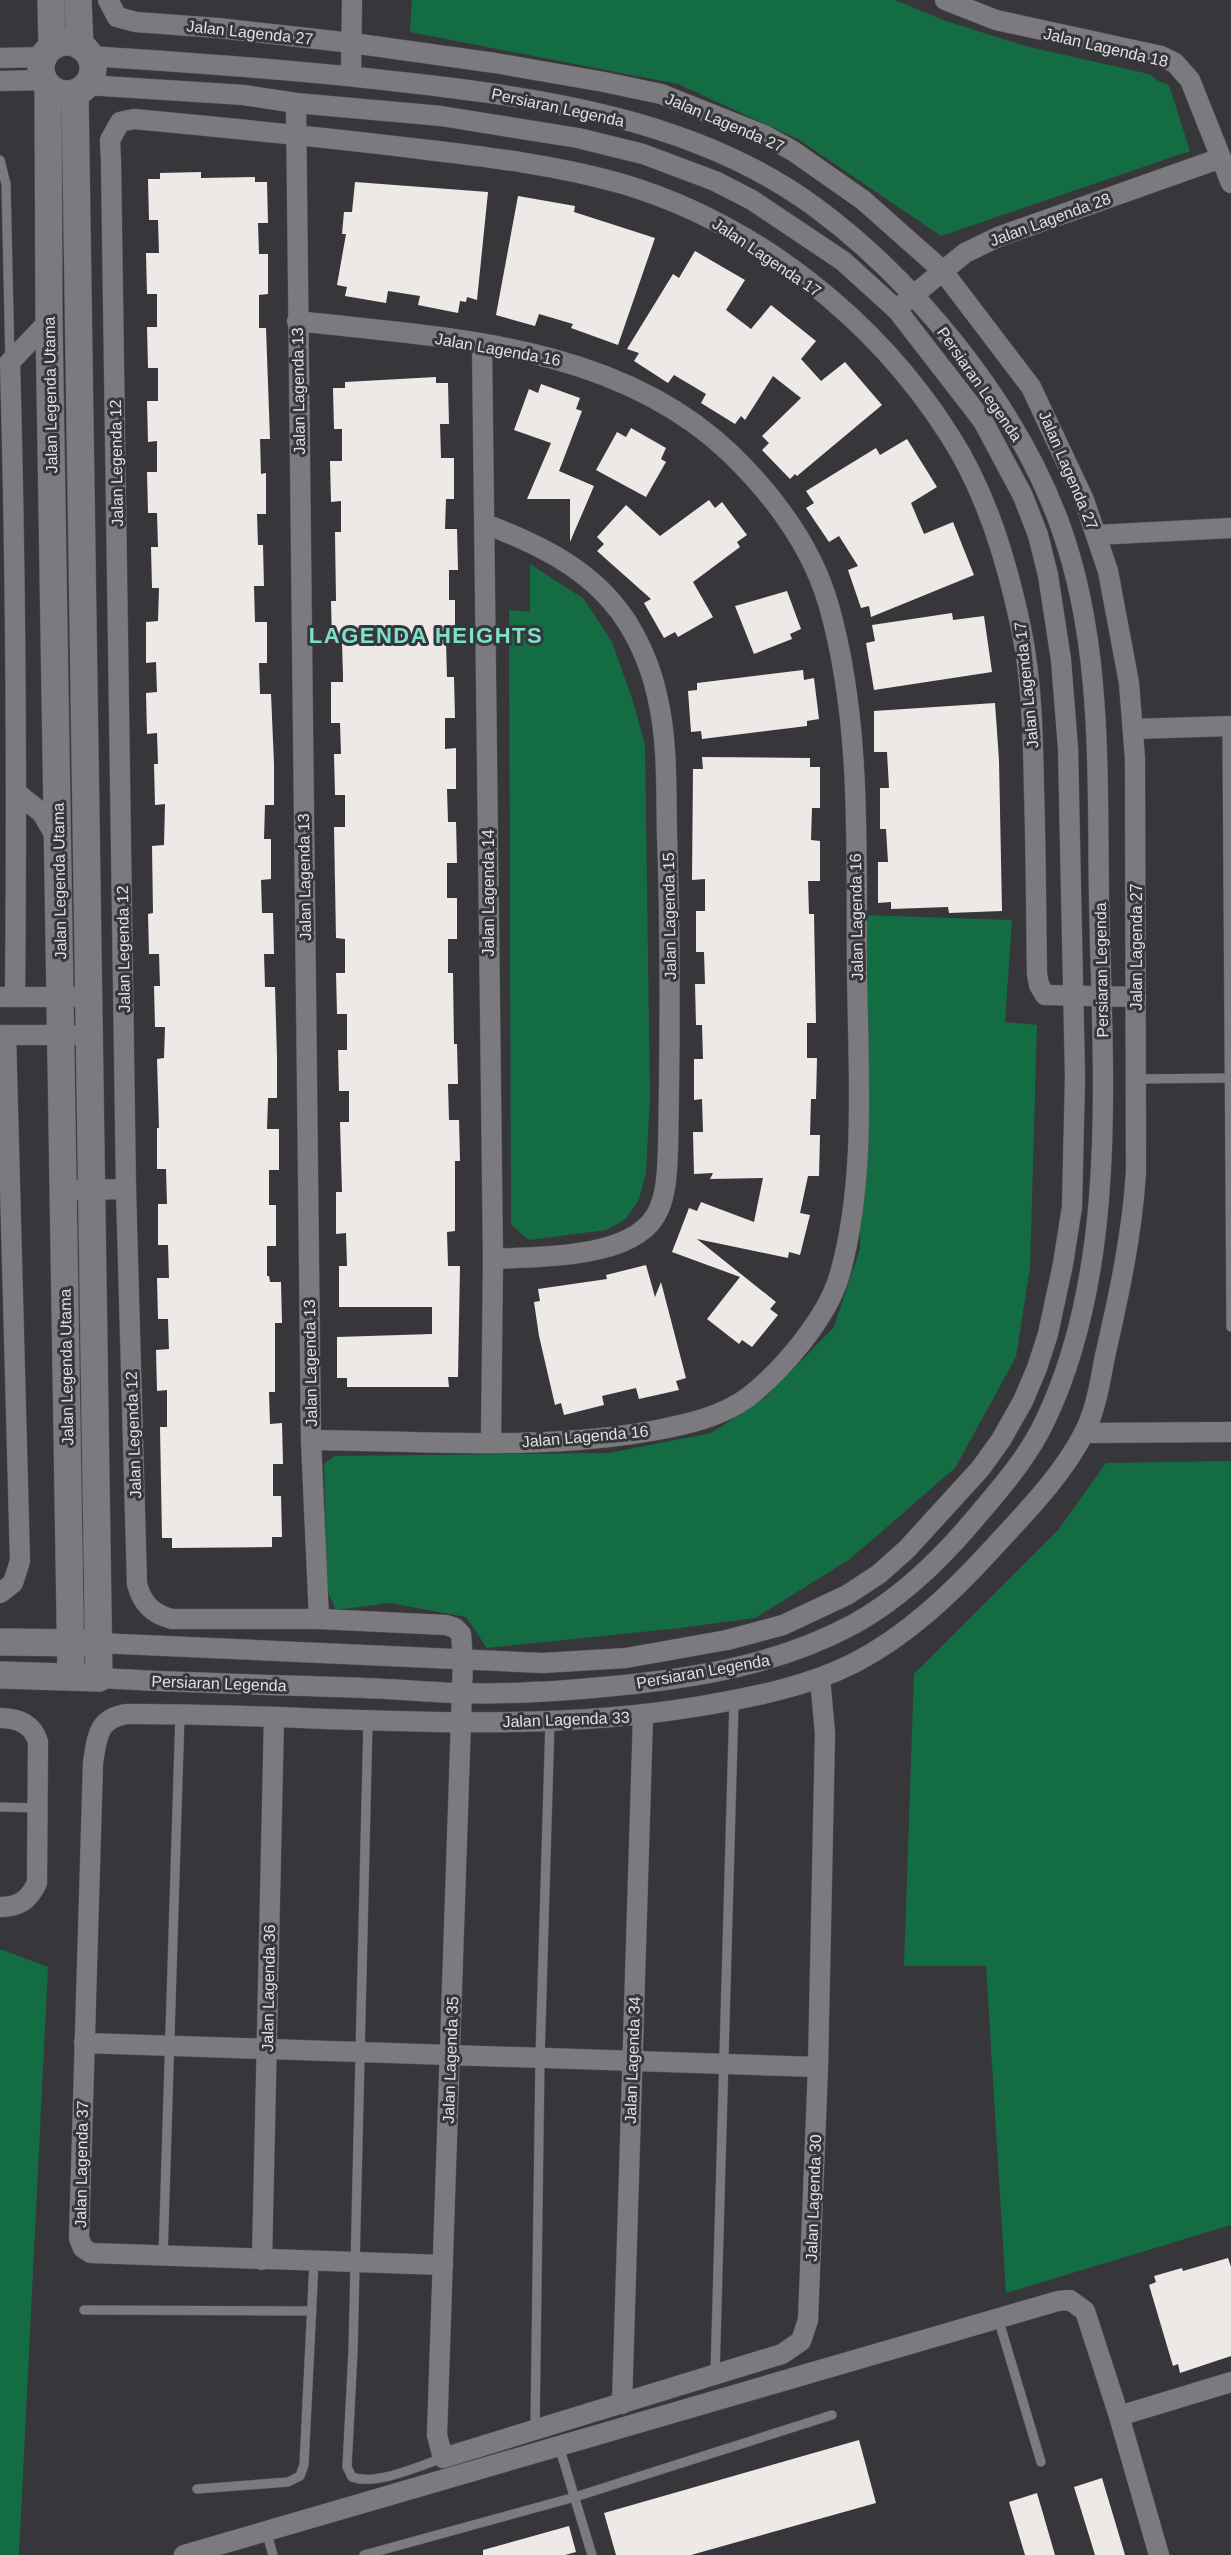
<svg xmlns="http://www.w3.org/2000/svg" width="1231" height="2555" viewBox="0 0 1231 2555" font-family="Arial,sans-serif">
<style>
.green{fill:#146c43}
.building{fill:#eee9e6}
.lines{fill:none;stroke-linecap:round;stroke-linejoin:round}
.lane-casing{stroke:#555558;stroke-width:10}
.street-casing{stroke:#555558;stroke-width:21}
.secondary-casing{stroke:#555558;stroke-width:28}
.lane{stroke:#7b7b7f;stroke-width:9}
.street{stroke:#7b7b7f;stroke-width:20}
.secondary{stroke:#7b7b7f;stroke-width:27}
.labels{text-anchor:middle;stroke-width:6;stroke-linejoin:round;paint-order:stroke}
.street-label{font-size:16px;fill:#e0e0e3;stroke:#37373b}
.district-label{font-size:22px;font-weight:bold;letter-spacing:1.5px;fill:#7ce0ca;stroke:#37373b}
</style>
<rect width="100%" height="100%" fill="#37373b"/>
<g class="green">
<path d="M412 0H895L946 21 1025 46 1149 74 1158 81 1169 85 1190 151 941 236 798 139 678 84 410 32Z"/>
<path d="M530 564 584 599 612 642 632 698 645 745 650 1097 646 1173 639 1199 626 1219 606 1230 529 1240 511 1225 509 610 530 612Z"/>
<path d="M862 915 1012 920 1005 1022 1037 1025 1030 1267 1016 1357 955 1468 850 1559 755 1618 680 1628 487 1648 466 1617 390 1603 336 1610 327 1590 324 1464 335 1456 609 1453 711 1433 765 1398 834 1327 860 1249Z"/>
<path d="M1231 1461V2225L1006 2293 986 1966H904L914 1674 1059 1529 1106 1463Z"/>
<path d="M0 1949 48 1967 19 2555H0Z"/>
</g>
<g class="building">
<path d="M201 172V178L255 177V182H267L268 223H258L259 254H268V294L259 295V328H266L270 439H260L261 474 266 473V514H257L258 545H263L264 586H254L255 622H267V663H259L260 694H271L274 764V805H265L264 839H271V879L261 880 262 913H273L274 954H264L265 987H275L277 1057V1098H268L267 1129H279V1170H269V1205H276V1246H267V1276H269L270 1282H281L282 1323H275V1392H269L270 1424 282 1423 283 1464H273V1496H281L282 1537H272V1547L172 1548V1538H162L160 1427H167V1390L157 1391 156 1350 169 1349 168 1319H158L157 1278H169L168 1245H158V1204H167L166 1169H157V1128H159L157 1059 164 1058 165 1027H155L154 986H160L159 954H149L148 914 153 913 152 846 164 845 165 804 155 805 154 764H158L157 733 147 734 146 693 157 692 156 662 146 663V622L158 621 159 588H152L151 547H158L157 513H148L147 472H157V441L148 442 147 401H158V368H148L147 327H157V294H147L146 253H159L158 220H149L148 179H160V173Z"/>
<path d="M355 182 488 192 477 300 467 297 466 302 460 301 458 313 418 305 420 296 388 291 386 303 345 296 347 287 337 285 346 234H342L344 212H352Z"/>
<path d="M518 196 575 206 574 212 655 238 618 345 571 328 573 324 539 314 535 326 496 315Z"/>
<path d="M695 251 745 280 726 310 751 329 771 305 816 341 801 359 821 381 845 362 882 405 797 476 795 474 790 479 762 450 769 443 762 436 801 398 773 376 745 420 741 416 735 424 701 403 706 394 674 375 668 383 634 361 639 353 627 349 673 274 679 278Z"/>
<path d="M436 377V383H448L449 424H440L441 458H454V499H446L445 529H457L458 570H449V600H455V641H446L447 677H454L455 718H445V749L456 748V789H447L448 822H456L457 863H447V898H457V939H448V973H453L454 1044H457L458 1084H448L449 1120H459L460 1161H455V1231L447 1232 448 1266H460L458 1377H448L449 1387H347V1378H337V1337L432 1334V1307H339V1266H347L346 1233 336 1234V1192H342L340 1122H349V1091H339L338 1050H347V1014H337L336 973H345V939L336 938 334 827H345V795H335L334 754H341L340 723H331V682H343V676L342 642H332L331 601H336L335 532H341V501L331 502 330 461H342V429H334L333 388H345V382Z"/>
<path d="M541 384 580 398 576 409 582 411 559 471 594 486 570 542V499H527L551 443 514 430 529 389 538 393Z"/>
<path d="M631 428 666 448 661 459 666 462 646 497 596 470 617 432 626 437Z"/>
<path d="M907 439 937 487 911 503 924 534 953 522 974 575 871 617 869 606 861 608 848 570 858 566 839 536 829 542 806 508 814 503 806 491 876 448 880 455Z"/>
<path d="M709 500 715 508 722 502 747 535 737 542 740 547 693 582 713 617 678 637 675 632 664 638 644 603 651 599 597 551 604 544 597 537 626 505 660 536Z"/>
<path d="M787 591 801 629 790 634 792 639 754 654 735 606Z"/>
<path d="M952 613 953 620 984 616 992 672 874 690 866 643 875 641 872 625Z"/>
<path d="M803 670 804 680 814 678 819 719 807 721V726L702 739 701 731 691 732 688 691 697 690V683Z"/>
<path d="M995 703 999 760 1002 911 949 913 948 907 891 909V902L878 903V862H888L886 829H880V788H889L887 752H874V711Z"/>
<path d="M702 757 810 758V767H820V808H812L811 840 820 841V881H808L809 914H814L816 1023H807V1058H817L816 1099H811L810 1135H820L819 1176H808L800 1213 810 1215 800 1255 789 1252 788 1258 697 1239 776 1302 770 1309 778 1315 752 1347 742 1340 739 1344 707 1319 740 1277 672 1252 689 1208 697 1211 701 1202 754 1222 763 1178 710 1179 713 1173 694 1174 693 1132H703L702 1099 694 1100V1059H703L702 1025H696L695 984H705L704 952H696V911H705V879L692 880 693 769H703Z"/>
<path d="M646 1265 655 1297 661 1282 686 1378 676 1381 679 1390 639 1399 636 1388 602 1396 604 1405 564 1415 561 1403 555 1405 539 1336 534 1302 540 1301 538 1289 607 1279 606 1275Z"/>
<path d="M1228 2258 1231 2267V2356L1180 2373 1178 2364 1173 2366 1149 2285 1156 2282 1154 2276 1182 2268 1183 2271Z"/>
<path d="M859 2440 876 2503 691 2555H616L604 2513Z"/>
<path d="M1102 2478 1125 2555H1095L1074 2487Z"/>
<path d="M1037 2493 1055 2555H1025L1009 2502Z"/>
<path d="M569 2526 576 2552 565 2555H483V2550Z"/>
</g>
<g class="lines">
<g class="lane-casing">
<g id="lane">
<path d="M0 160 6 184 10 362H0"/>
<path d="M1227 726 1231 1327"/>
<path d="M1136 1079 1231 1078"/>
<path d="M368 1720 353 2351 347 2467 352 2477C376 2486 419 2466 443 2458"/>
<path d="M0 1807 39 1808"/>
<path d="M163 2257 180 1714"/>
<path d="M84 2310 312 2311"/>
<path d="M998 2318 1041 2462"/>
<path d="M715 2375 734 1701"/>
<path d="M535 2430 540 2058 550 1721"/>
<path d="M559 2446 592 2555"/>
<path d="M197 2489 288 2482 300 2476 304 2465 314 2262"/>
<path d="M266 2531 273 2555"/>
<path d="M364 2555 575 2497 832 2415"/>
</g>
</g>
<g class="street-casing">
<g id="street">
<path d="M108 0 117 17 136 22 218 28 352 43 495 63 604 82 661 94 764 135 793 151 863 200 942 270 1031 387 1084 500 1108 571 1129 683 1135 759 1136 1172C1132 1235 1119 1295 1105 1356 1100 1382 1096 1410 1084 1433 1062 1476 1025 1513 993 1548 953 1592 907 1636 854 1663 807 1687 752 1697 701 1706 512 1738 318 1713 127 1714 97 1718 97 1738 93 1763L79 2238 83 2248 91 2253 443 2265"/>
<path d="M945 0 996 20 1161 56 1175 63 1190 80 1231 183"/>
<path d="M90 56C194 63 298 70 401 82 544 98 697 120 815 207 917 282 1017 406 1060 525 1103 643 1097 774 1099 897 1102 1067 1120 1264 1045 1421 1027 1459 999 1490 972 1522 939 1561 899 1599 854 1624 780 1664 697 1678 614 1686 562 1691 510 1695 458 1693 427 1692 395 1689 364 1688 276 1685 187 1683 99 1678"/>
<path d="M0 58 44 57"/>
<path d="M351 76 352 0"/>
<path d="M0 81 44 80"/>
<path d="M87 85 244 95 296 103 441 116 578 138 643 154 715 181 752 200 843 261 897 310 983 421 1023 496 1038 535 1048 575 1061 660 1068 748 1075 1077 1072 1207 1063 1264 1048 1334 1037 1368 1023 1401 1001 1440 980 1469 907 1549 879 1574 847 1595 783 1625 727 1640 626 1658 543 1663 98 1643"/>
<path d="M296 103 311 1440 319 1619"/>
<path d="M905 302 965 253 998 237 1221 158"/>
<path d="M297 321C446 338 616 343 731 454 774 496 812 546 829 606 862 723 856 849 857 970 858 1069 867 1181 839 1277 826 1319 782 1371 747 1398 720 1417 688 1424 657 1430 544 1451 425 1441 311 1440"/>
<path d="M482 344 493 1259 491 1442"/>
<path d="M485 524C531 541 580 564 612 602 634 627 650 663 657 695 668 741 666 789 667 836 671 940 670 1045 668 1150 667 1170 667 1190 659 1209 638 1260 540 1256 493 1259"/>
<path d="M1096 535 1231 528"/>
<path d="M1133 729 1231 726"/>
<path d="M17 793 42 813 57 839"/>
<path d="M0 997H88"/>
<path d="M15 997C17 785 16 574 10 362L49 321"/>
<path d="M0 1035H74"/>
<path d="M78 1190 126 1189"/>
<path d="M1084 1433 1231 1432"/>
<path d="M0 1593 13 1583 20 1561 6 1035"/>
<path d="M820 1678 825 1733 818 2067 808 2320 801 2341 782 2354 443 2458 437 2435 463 1660 461 1634 455 1628 446 1625 319 1619H172C152 1614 142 1603 137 1584L126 1189 111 161 110 140 120 122 134 119C229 128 324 137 420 149 488 157 557 165 623 184 756 224 876 319 950 436 987 494 1007 562 1021 628 1032 681 1033 736 1034 790 1036 851 1036 913 1037 974L1039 985 1045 995 1136 997"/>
<path d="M0 1718C18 1718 33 1724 38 1742L37 1883C29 1900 19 1907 0 1907"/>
<path d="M84 2043 818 2067"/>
<path d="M262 2260 274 1717"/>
<path d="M622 2404 643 1716"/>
<path d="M1119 2416 1231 2382"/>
<path d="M184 2555 1058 2301 1070 2300 1085 2311 1119 2416 1159 2555"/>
</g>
</g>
<g class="secondary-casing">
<g id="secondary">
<path d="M51 0 52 47"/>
<path d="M78 0 80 46"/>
<circle cx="67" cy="68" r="26"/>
<path d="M48 86 49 321 71 1677"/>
<path d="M0 1642 88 1643"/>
<path d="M0 1675 99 1678 75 93"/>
</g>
</g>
<use href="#lane" class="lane"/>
<use href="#street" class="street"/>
<use href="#secondary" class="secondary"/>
</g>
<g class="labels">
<g class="street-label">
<text transform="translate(250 32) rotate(6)" y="6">Jalan Lagenda 27</text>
<text transform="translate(1106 47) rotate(13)" y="6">Jalan Lagenda 18</text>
<text transform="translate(558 107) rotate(12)" y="6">Persiaran Legenda</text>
<text transform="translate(725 122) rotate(23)" y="6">Jalan Lagenda 27</text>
<text transform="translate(1050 219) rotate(-20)" y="6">Jalan Lagenda 28</text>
<text transform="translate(767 257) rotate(34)" y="6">Jalan Lagenda 17</text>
<text transform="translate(498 349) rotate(10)" y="6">Jalan Lagenda 16</text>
<text transform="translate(980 384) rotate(55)" y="6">Persiaran Legenda</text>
<text transform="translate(298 391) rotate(-91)" y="6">Jalan Lagenda 13</text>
<text transform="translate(50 395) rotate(-91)" y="6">Jalan Legenda Utama</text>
<text transform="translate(116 463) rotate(-91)" y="6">Jalan Legenda 12</text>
<text transform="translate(1069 470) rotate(67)" y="6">Jalan Lagenda 27</text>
<text transform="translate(1026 685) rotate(-96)" y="6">Jalan Lagenda 17</text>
<text transform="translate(304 877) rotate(-91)" y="6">Jalan Lagenda 13</text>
<text transform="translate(59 881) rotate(-91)" y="6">Jalan Legenda Utama</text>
<text transform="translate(488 893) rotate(-90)" y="6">Jalan Lagenda 14</text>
<text transform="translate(669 916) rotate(-91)" y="6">Jalan Lagenda 15</text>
<text transform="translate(856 917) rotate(-91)" y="6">Jalan Lagenda 16</text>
<text transform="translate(1136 947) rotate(-90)" y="6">Jalan Lagenda 27</text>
<text transform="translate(123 949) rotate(-91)" y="6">Jalan Legenda 12</text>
<text transform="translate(1101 970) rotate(-91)" y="6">Persiaran Legenda</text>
<text transform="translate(310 1363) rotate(-91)" y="6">Jalan Lagenda 13</text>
<text transform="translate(66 1367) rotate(-91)" y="6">Jalan Legenda Utama</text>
<text transform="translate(133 1435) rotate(-92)" y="6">Jalan Legenda 12</text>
<text transform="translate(585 1436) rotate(-5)" y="6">Jalan Lagenda 16</text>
<text transform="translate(703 1671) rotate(-10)" y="6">Persiaran Legenda</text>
<text transform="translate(219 1683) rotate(2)" y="6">Persiaran Legenda</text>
<text transform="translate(566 1719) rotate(-2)" y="6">Jalan Lagenda 33</text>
<text transform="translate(268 1988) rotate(-89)" y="6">Jalan Lagenda 36</text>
<text transform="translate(450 2060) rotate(-88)" y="6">Jalan Lagenda 35</text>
<text transform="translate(632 2060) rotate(-88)" y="6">Jalan Lagenda 34</text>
<text transform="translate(81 2164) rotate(-89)" y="6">Jalan Lagenda 37</text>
<text transform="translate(813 2198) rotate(-88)" y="6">Jalan Lagenda 30</text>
</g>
<g class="district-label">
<text x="426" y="643">LAGENDA HEIGHTS</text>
</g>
</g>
</svg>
